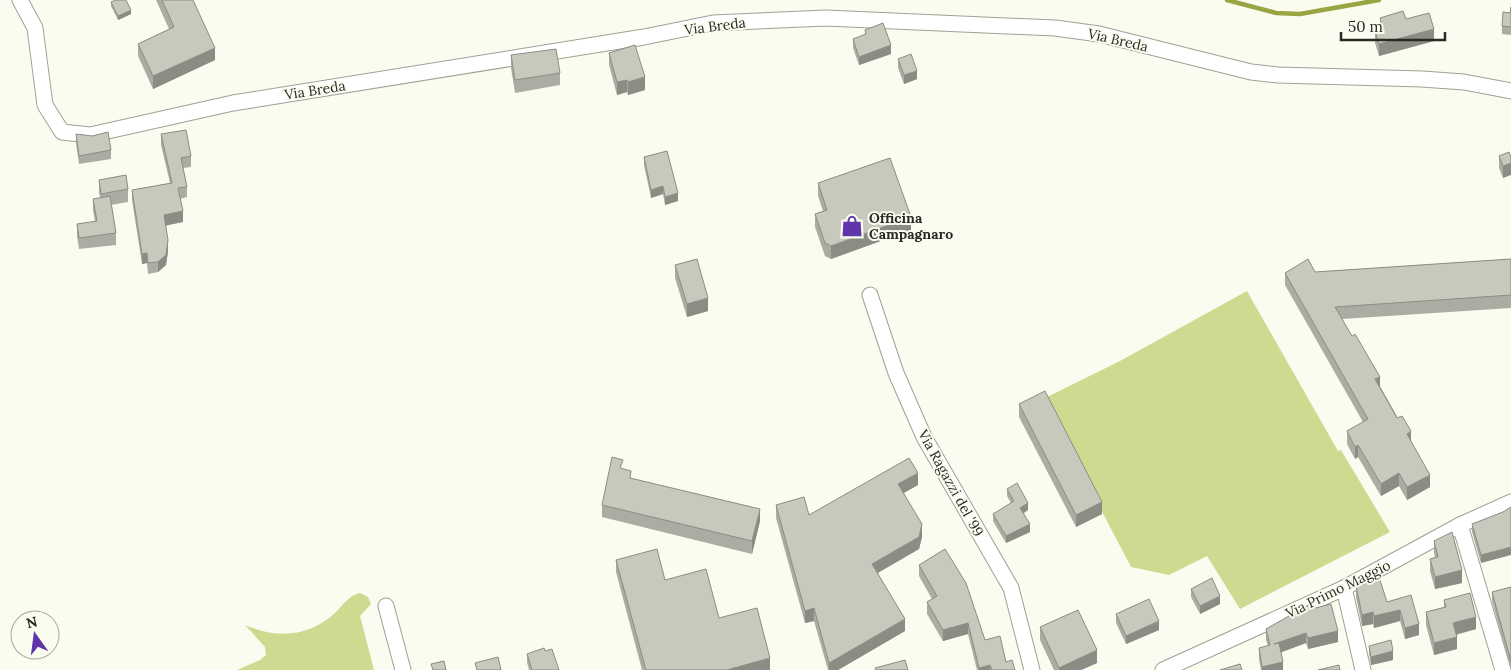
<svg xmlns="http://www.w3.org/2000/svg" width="1511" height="670" viewBox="0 0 1511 670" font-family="Lora,serif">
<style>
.green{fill:#cfd990}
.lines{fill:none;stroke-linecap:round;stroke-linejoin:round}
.stream{stroke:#99a443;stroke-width:4.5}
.minor-casing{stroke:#9fa195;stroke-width:17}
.minor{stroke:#fff;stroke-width:15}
.wall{fill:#abada3}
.shaded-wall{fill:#8b8d84}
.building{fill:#c7c9bd;stroke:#8b8d84}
.labels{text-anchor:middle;stroke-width:4;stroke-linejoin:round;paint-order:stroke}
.street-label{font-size:14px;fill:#292a25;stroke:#fafcef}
.poi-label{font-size:14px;font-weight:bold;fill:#292a25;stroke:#fafcef;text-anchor:start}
</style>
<rect width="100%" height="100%" fill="#fafcef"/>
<g class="green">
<path d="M1247 291 1338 451 1341 450 1390 532 1240 609 1207 556 1169 575 1131 567 1043 399 1120 361Z"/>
<path d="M360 593 368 597 371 604 360 616 374 670H237L260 660 266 655 265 647 245 625C278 639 309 637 336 612 344 604 348 596 360 593Z"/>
</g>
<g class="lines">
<path class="stream" d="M1227 0 1276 13 1300 14 1379 0"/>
<g class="minor-casing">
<g id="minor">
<path d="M20 0 35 28 45 105 62 132 90 135 233 103 644 37 713 23 826 18 1055 28 1099 34 1251 72 1278 75 1422 79 1464 82 1511 91"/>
<path d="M870 295 896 373 924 437 1011 588 1032 670"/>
<path d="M1460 525 1503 670"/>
<path d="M1344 588 1363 670"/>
<path d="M386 606 403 670"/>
<path d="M1163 670 1344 588 1460 525 1511 502"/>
</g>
</g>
<use href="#minor" class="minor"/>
</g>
<g class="wall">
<path d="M156 0H193L215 60 153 89 138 56V44L169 29Z"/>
<path d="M111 2 131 14 118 20 111 6Z"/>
<path d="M1511 7V35L1502 34V26L1510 13Z"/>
<path d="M1380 18 1406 19 1434 41 1379 56 1375 43V31L1380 29Z"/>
<path d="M865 30 891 54 859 65 853 48V39L865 35Z"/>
<path d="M609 53 645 90 628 95 627 92 617 95 609 65Z"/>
<path d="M511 55 560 73V85L515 93 511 68Z"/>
<path d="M898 59 917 79 904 84 898 68Z"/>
<path d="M76 134 111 150V159L79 164 76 143Z"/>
<path d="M161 134 191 156V167L183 168 187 187V197L180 199 183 222 166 225 168 251 166 265 158 272 148 274 147 263 142 264 132 200V190L170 183 161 145Z"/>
<path d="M1509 152 1503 178 1499 168V156Z"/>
<path d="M644 157 678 201 665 205 663 194 651 198 644 165Z"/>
<path d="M99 180 128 189V202L111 205 116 233V245L79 249 77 236V224L95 222 93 210V199L100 198 99 192Z"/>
<path d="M818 183 911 230 831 259 825 256 815 227V214L823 211 818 196Z"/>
<path d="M1511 259V308L1342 319 1411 441 1430 487 1407 500 1399 486 1381 496 1358 457 1355 459 1347 444V431L1363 422 1285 285V273L1315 272Z"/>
<path d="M675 265 708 311 687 317 675 278Z"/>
<path d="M1019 404 1102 514 1076 527 1019 417Z"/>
<path d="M623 469 631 478 760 521 752 554 602 517V505Z"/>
<path d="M918 485 904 493 922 537 919 549 878 573 905 631 838 670H828L814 621 805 623 776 518V505L809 515Z"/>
<path d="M1007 489 1028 510 1024 513 1030 532 1006 543 993 521V514L1011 503 1007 496Z"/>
<path d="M1503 512 1481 563 1472 532V524Z"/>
<path d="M1434 541 1462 583 1435 589 1430 571V559L1435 557 1434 553Z"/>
<path d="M616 560 665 580 719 618 770 670H642L616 572Z"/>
<path d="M919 565 985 640 1015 670H977L968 634 943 641 927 614V602L932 599 919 576Z"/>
<path d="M1356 586 1387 602 1411 595 1419 635 1405 639 1400 621 1374 628 1373 624 1362 626 1356 597Z"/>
<path d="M1511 587V670L1492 601V592Z"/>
<path d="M1191 589 1220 604 1200 614 1191 597Z"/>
<path d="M1444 600 1476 629 1456 635 1457 649 1434 655 1426 625V612L1444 607Z"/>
<path d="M1312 603 1338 642 1308 649 1306 643 1281 652 1283 670H1261L1259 659V648L1268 646 1266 640V629Z"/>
<path d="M1116 614 1159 630 1126 644 1116 623Z"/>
<path d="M1040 627 1097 663 1081 670H1054L1040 640Z"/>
<path d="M1369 646 1393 660 1371 665 1369 654Z"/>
<path d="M545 651 559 670H529L527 662V654Z"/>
</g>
<g class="shaded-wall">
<path d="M131 10V14L118 20V16Z"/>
<path d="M1434 29V41L1379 56V44Z"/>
<path d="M891 45V54L859 65V57Z"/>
<path d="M215 48V60L153 89V76Z"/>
<path d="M917 71V79L904 84V75Z"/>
<path d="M645 77V90L628 95V82Z"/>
<path d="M627 80V92L617 95V82Z"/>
<path d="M1511 163V175L1503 178V166Z"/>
<path d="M663 186V194L651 198V190Z"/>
<path d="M678 193V201L665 205V197Z"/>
<path d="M183 211V222L164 226V215Z"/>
<path d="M911 217V230L831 259V246Z"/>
<path d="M168 240V251L166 265 158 272V262Z"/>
<path d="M147 253V263L142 264V254Z"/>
<path d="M708 298V311L687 317V304Z"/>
<path d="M1380 377V389L1375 379Z"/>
<path d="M1411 431V444L1407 434Z"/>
<path d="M1358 445V457L1355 459V447Z"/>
<path d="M918 473V485L898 496V484Z"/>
<path d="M1399 473V486L1381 496V484Z"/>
<path d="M1430 475V487L1407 500V487Z"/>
<path d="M1102 502V514L1076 527V515Z"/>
<path d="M1028 503V510L1020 515V508Z"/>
<path d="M760 509V521L752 554V541Z"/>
<path d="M922 524V537L919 549 872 576V564Z"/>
<path d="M1030 524V532L1006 543V536Z"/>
<path d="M1511 547V555L1481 563V555Z"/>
<path d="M1462 570V583L1435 589V577Z"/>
<path d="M1220 596V604L1200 614V606Z"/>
<path d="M814 608V621L805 623V611Z"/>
<path d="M1400 610V621L1374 628V616Z"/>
<path d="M1373 612V624L1362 626V615Z"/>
<path d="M1476 617V629L1453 635V623Z"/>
<path d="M905 619V631L838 670H829V663Z"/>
<path d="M1159 621V630L1126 644V636Z"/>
<path d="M968 623V634L943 641V630Z"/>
<path d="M1419 624V635L1405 639V628Z"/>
<path d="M1338 631V642L1308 649V638Z"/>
<path d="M1306 633V643L1274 655V644Z"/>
<path d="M1457 637V649L1434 655V643Z"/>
<path d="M1097 650V663L1081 670H1059V668Z"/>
<path d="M1393 651V660L1371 665V657Z"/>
<path d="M770 658V670H727Z"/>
<path d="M1283 662V670H1262V667Z"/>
<path d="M990 665V670H979V668Z"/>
</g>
<g class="building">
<path d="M116 0H126L131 10 118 16 111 2Z"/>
<path d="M162 0H193L215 48 153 76 138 44 174 27Z"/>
<path d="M1511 7V27L1502 26 1503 12 1510 13Z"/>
<path d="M1403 11 1406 19 1429 13 1434 29 1379 44 1375 31 1383 28 1380 18Z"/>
<path d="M883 23 891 45 859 57 853 39 866 34 865 30Z"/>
<path d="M635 45 645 77 628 82 627 80 617 82 609 53Z"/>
<path d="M556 49 560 73 515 80 511 55Z"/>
<path d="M911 54 917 71 904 75 898 59Z"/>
<path d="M186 130 191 156 181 158 187 187 178 188 183 211 164 215 168 240 166 255 158 262 148 263 147 253 142 254 132 190 172 183 161 134Z"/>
<path d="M108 132 111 150 79 156 76 134 92 136Z"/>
<path d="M667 151 678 193 665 197 663 186 651 190 644 157Z"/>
<path d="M1509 152 1511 157V163L1503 166 1499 156Z"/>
<path d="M890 158 911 217 831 246 825 243 815 214 827 210 818 183Z"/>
<path d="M126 175 128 189 101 194 99 180Z"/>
<path d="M110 196 116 233 79 238 77 224 97 221 93 199Z"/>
<path d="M697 259 708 298 687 304 675 265Z"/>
<path d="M1308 259 1315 272 1511 259V296V295L1335 307 1352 336 1355 334 1380 377 1375 379 1397 418 1402 416 1411 431 1407 434 1430 475 1407 487 1399 473 1381 484 1358 445 1355 447 1347 431 1368 419 1285 273Z"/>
<path d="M1045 391 1102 502 1076 515 1019 404Z"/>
<path d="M612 457 623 460 620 468 631 471 630 478 760 509 752 541 602 505Z"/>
<path d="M909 458 918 473 898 484 922 524 919 537 872 564 905 619 829 663 814 608 805 611 776 505 804 497 809 515Z"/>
<path d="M1017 483 1028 503 1020 508 1030 524 1006 536 993 514 1014 501 1007 489Z"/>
<path d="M1511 507V547L1481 555 1472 524 1503 512Z"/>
<path d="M1452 532 1462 570 1435 577 1430 559 1438 557 1434 541Z"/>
<path d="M657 549 665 580 706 569 719 618 757 608 770 658 727 670H646L616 560Z"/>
<path d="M945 549 966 583 985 640 1000 636 1006 662 1012 660 1015 670H992L990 665 979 668 968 623 943 630 927 602 937 596 919 565Z"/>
<path d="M1212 578 1220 596 1200 606 1191 589Z"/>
<path d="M1380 580 1387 602 1411 595 1419 624 1405 628 1400 610 1374 616 1373 612 1362 615 1356 586Z"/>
<path d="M1511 587V661L1492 592Z"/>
<path d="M1470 593 1476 617 1453 623 1457 637 1434 643 1426 612 1446 607 1444 600Z"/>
<path d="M1149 599 1159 621 1126 636 1116 614Z"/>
<path d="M1312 603 1315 608 1331 604 1338 631 1308 638 1306 633 1274 644 1279 643 1283 662 1262 667 1259 648 1270 645 1266 629Z"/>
<path d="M1078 610 1097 650 1059 668 1040 627Z"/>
<path d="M1391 640 1393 651 1371 657 1369 646Z"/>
<path d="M544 648 545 651 552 649 559 670H532L527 654Z"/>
<path d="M498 657 501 670H477L475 663Z"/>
<path d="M905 660 908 670H876L875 668Z"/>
<path d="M444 661 446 670H433L431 664Z"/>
<path d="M1240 664 1242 670H1220Z"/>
<path d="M1339 665 1340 670H1318Z"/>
</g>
<defs>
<g id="shop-bare" transform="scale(1.725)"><path d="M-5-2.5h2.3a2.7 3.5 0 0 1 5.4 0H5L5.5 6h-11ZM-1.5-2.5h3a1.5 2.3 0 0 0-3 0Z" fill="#6035ac" stroke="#fafcef" stroke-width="2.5" paint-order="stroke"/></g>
</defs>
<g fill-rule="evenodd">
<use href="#shop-bare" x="852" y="226"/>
</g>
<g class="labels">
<g class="street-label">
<text transform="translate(715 26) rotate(-7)" y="5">Via Breda</text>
<text transform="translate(1118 40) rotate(13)" y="5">Via Breda</text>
<text transform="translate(315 90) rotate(-9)" y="5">Via Breda</text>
<text transform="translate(951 483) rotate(61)" y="5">Via Ragazzi del '99</text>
<text transform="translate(1338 589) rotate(-26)" y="5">Via Primo Maggio</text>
</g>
<g class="poi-label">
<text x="869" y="223">Officina<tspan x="869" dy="16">Campagnaro</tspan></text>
</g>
</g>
<g transform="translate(35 635) rotate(346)"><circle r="24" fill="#fafcef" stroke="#a6a89e"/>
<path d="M0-4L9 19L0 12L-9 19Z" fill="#6035ac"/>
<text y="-8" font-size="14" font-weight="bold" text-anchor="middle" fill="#292a25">N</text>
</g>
<path d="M1341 32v8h104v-8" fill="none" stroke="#292a25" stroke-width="2.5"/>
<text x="1348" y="32" font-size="15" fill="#292a25" stroke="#fafcef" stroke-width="4" paint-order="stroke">50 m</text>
</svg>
